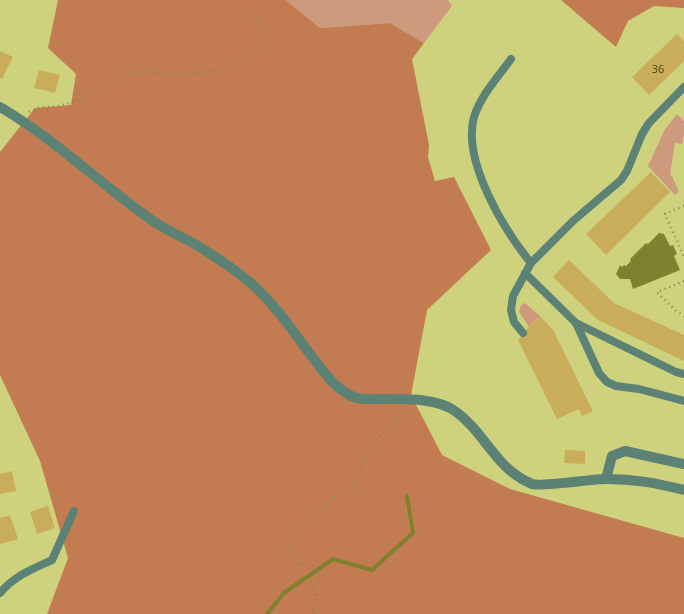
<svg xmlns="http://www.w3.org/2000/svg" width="684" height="614" viewBox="0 0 684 614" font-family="'Open Sans',sans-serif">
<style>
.green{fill:#ce9a7d}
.forest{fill:#c37c52}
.water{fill:#7f812e}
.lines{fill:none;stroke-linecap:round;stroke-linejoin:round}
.stream{stroke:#7f812e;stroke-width:4}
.building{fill:#caad5a}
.path{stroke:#86884a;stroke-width:2.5;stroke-dasharray:1 4;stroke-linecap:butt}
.service{stroke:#5b8274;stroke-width:8}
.minor{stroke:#5b8274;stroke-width:10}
.labels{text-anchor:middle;stroke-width:5;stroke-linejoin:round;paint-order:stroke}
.number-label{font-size:11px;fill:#484016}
</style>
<rect width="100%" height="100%" fill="#cfd27d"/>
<g class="green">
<path d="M286 0H448L452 6 424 43 390 23 320 28Z"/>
<path d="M677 114 684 121V135L682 144 675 143 670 175 672 176 679 192 675 195 648 166 665 129Z"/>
<path d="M525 303 540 316 529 327 519 312 521 305Z"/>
</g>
<g class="forest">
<path d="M58 0H286L320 28 390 23 424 43 412 59 429 145 428 157 435 181 454 177 491 250 427 310 411 395 442 455 510 489 684 538V614H47L68 558 40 461 0 375V152L35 108 71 105 76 74 48 48Z"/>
<path d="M561 0H684V8L654 6 628 21 616 47Z"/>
</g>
<path class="water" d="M659 233 664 234 670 246 673 245 677 254 674 256 680 270 633 289 630 279H620L616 274 620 265 622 267 624 265 626 266 631 261 630 259 646 243 648 244Z"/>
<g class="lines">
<path class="stream" d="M267 614 284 593 333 559 372 570 413 533 407 496"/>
</g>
<g class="building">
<path d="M677 34 684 41V61L649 95 632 77Z"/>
<path d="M0 51 13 57 2 79 0 78Z"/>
<path d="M39 70 60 75 55 93 34 88Z"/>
<path d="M651 172 670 192 606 255 586 234Z"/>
<path d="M569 260 614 303 684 335V361L598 320 553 277Z"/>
<path d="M540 316 553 330 593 411 582 416 579 409 557 419 518 340 524 334 523 333Z"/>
<path d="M565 450 585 451V464L564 463Z"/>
<path d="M12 471 16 491 0 494V474Z"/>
<path d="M48 506 55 528 37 534 30 512Z"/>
<path d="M10 515 18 539 0 544V518Z"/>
</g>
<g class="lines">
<g class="path">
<path d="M29 112 37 108 58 106 87 98 123 72 161 73 180 75 225 69 254 54 266 40 260 21 245 7"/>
<path d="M684 206 665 214 684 257"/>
<path d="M684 281 657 292 675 310 684 316"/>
<path d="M315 614C311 608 313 603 316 597L313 587 319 581V573L315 566 294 563 287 555 289 537 297 534 314 509 355 486 369 450 392 422 414 411"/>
</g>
<g class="service">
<path d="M511 59C498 77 481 95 474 117 462 161 504 230 531 263"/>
<path d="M525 273 576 323 599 373 607 382 616 386 639 389 684 401"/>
<path d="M576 323 676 372 684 374"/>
<path d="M523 333 514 322 511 310 513 296 531 263 573 221 621 180 627 171 642 134 649 123 684 87"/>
<path d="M0 593C14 576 32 569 52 560L74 511"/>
</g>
<g class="minor">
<path d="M0 107C55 139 101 185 153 221 166 230 180 236 193 243 215 256 236 270 254 286 276 306 292 330 310 354 320 367 331 384 346 393 361 403 374 398 390 399 410 399 438 399 455 411 485 432 495 469 532 484 540 487 592 479 606 479 635 479 656 483 684 490"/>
<path d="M606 479 612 456 625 451 684 464"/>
</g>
</g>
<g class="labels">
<g class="number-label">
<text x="658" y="73">36</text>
</g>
</g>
</svg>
